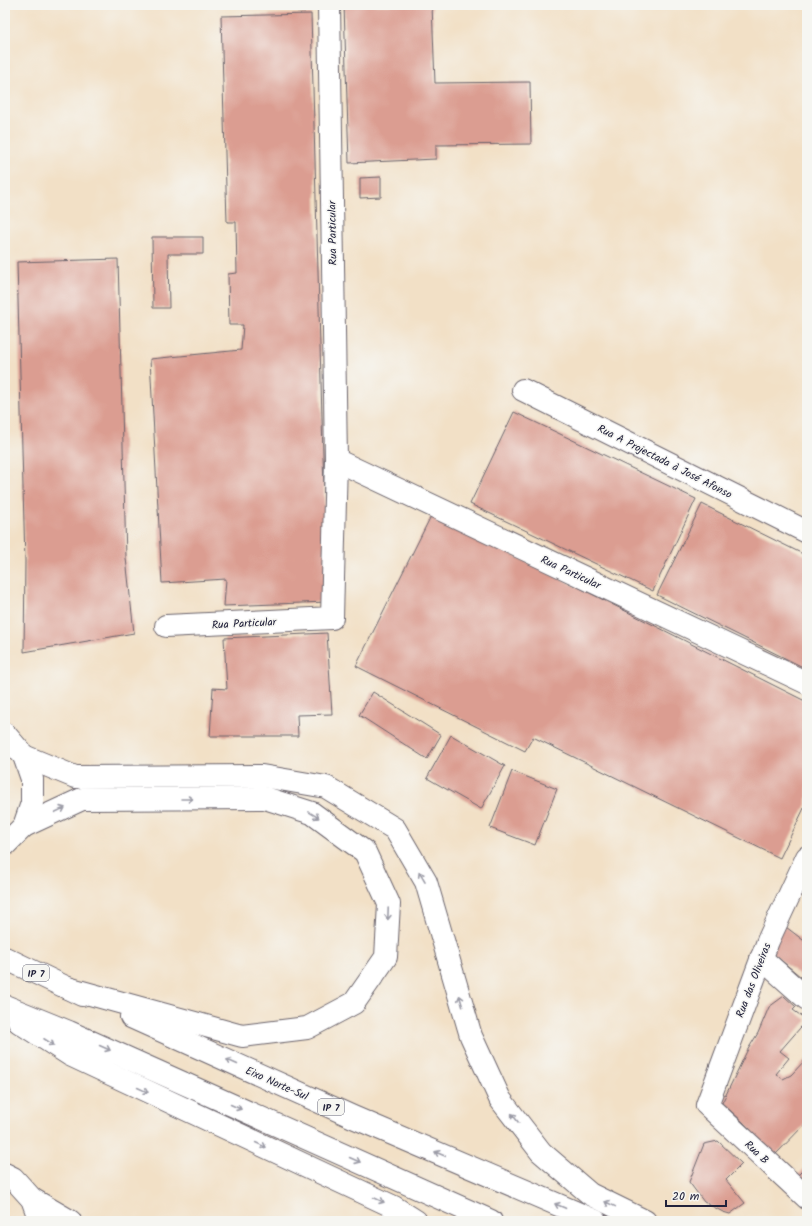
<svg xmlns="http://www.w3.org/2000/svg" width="812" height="1226" viewBox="0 0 812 1226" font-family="Kalam,sans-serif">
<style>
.building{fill:#db9d91}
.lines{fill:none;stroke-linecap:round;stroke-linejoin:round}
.street-casing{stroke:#6b646c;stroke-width:24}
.secondary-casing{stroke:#6b646c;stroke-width:24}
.highway-casing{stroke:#6b646c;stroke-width:24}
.street{stroke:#fff;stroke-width:22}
.secondary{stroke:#fff;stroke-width:22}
.highway{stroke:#fff;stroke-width:22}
.oneway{stroke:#9c9ca7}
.labels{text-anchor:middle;stroke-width:3;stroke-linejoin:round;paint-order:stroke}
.shield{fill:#f6f6f2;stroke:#626272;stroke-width:1}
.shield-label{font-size:10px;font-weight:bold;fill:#22223b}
.street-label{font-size:11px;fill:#22223b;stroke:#f6f6f2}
</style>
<rect width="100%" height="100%" fill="#f6f6f2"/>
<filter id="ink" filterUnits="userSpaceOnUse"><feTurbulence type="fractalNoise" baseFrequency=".025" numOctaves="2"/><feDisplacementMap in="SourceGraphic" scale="8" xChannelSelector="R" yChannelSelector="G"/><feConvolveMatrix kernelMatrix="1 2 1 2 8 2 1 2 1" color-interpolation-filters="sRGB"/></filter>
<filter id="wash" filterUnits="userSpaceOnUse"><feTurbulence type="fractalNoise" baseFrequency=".012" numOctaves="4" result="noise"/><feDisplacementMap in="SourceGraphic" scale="16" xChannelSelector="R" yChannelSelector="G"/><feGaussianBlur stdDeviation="0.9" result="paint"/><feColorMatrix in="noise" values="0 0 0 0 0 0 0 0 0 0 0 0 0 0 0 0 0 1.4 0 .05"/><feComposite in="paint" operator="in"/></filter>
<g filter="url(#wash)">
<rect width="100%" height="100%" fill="#f2e0c6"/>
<g id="blocks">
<g class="building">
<path d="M344 5H432L435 83 530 82 531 144 436 145V159L349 163Z"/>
<path d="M311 14 327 602 224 606 226 579 162 583 150 359 241 350 243 325H229L228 274 237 273 236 222H227L221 16Z"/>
<path d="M381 177V197L360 198V178Z"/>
<path d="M152 237H203V254H168L169 308H153Z"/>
<path d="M118 259 126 558 134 633 24 652 25 561 17 262Z"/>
<path d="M514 412 696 499 653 591 470 504Z"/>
<path d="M702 504 807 556V669L657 595Z"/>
<path d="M432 514 807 702V802L780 858 533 737 525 751 356 666Z"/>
<path d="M327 633 332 714 297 715 298 736H210L213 688 227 689 224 638Z"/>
<path d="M373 692 441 735 427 759 359 715Z"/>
<path d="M451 735 505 766 481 809 427 778Z"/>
<path d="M512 771 557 789 535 845 490 828Z"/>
<path d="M782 924 807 943V982L770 951Z"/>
<path d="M784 996 796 1007 793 1010 807 1020 780 1051 789 1058 776 1074 783 1079 791 1075 807 1058V1122L774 1156 752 1135 754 1134 743 1122 722 1103 747 1051 758 1033 769 1007Z"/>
<path d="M718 1141 742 1164 726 1180 745 1203 730 1214 723 1212 704 1202 689 1182 704 1144Z"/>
<path d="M807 1166V1186L797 1176Z"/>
</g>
</g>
</g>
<g filter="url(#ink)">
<use href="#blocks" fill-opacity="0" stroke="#6b646c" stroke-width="1"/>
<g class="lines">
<g class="street-casing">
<g id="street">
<path d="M523 390 807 532"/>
<path d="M336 460 807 683"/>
<path d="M166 626 332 618 336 460 329 5"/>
<path d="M807 857 768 941 707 1105 807 1198"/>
<path d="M761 958 807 999"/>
</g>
</g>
<g class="secondary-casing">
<g id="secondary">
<path d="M5 734 24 756 32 779V803L24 826 5 845"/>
<path d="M5 1174 13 1178 32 1199 40 1221"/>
</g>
</g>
<g class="highway-casing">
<g id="highway">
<path d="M24 756 75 777 262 776 326 787 395 829 426 882 471 1036 500 1099 541 1152 590 1194 645 1221"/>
<path d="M24 826 82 799 265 798 312 813 365 852 389 904 386 957 354 1003 307 1028 242 1036 68 988"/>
<path d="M5 958 82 995"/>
<path d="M5 1006 69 1032 491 1221"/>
<path d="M131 1017 353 1117 596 1221"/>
<path d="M19 1022 70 1055 394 1207 416 1221"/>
<path d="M32 1199 70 1221"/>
</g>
</g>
<use href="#street" class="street"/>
<use href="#secondary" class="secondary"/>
<use href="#highway" class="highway"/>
</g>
<defs><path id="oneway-shaft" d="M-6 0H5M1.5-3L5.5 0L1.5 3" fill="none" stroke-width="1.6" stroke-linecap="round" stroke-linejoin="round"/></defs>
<g class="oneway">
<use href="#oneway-shaft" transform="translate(187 799)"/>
<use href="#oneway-shaft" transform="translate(60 810) rotate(-25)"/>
<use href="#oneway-shaft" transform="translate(314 815) rotate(31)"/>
<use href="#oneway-shaft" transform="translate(422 877) rotate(-120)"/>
<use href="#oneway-shaft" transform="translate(388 914) rotate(92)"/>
<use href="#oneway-shaft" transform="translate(461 1001) rotate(-106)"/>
<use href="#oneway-shaft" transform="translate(49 1042) rotate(33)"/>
<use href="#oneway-shaft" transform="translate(105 1048) rotate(24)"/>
<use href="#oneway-shaft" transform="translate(232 1062) rotate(-156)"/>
<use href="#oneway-shaft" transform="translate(143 1090) rotate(25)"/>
<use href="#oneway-shaft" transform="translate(236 1107) rotate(24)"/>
<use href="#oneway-shaft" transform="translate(515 1118) rotate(-128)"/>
<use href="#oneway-shaft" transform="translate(261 1145) rotate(25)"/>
<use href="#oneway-shaft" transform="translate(440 1154) rotate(-157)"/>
<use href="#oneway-shaft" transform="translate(355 1160) rotate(24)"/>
<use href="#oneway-shaft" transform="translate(379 1200) rotate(25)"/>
<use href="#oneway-shaft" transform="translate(610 1204) rotate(-154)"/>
<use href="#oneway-shaft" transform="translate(560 1206) rotate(-157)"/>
</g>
</g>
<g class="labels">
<g class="shield">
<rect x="23" y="965" width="26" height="16" rx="3"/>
<rect x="318" y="1099" width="26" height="16" rx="3"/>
</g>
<g class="shield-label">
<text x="36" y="977">IP 7</text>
<text x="331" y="1111">IP 7</text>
</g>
<g class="street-label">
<text transform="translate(332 233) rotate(-91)" y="4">Rua Particular</text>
<text transform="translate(665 461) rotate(27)" y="4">Rua A Projectada à José Afonso</text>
<text transform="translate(571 572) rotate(25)" y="4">Rua Particular</text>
<text transform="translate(244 623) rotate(-3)" y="4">Rua Particular</text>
<text transform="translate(753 980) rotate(-69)" y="4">Rua das Oliveiras</text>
<text transform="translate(277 1083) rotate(24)" y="4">Eixo Norte-Sul</text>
<text transform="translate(757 1152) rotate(43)" y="4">Rua B</text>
</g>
</g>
<rect width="812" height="1226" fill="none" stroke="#f6f6f2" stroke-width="20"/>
<path d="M666 1200v6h60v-6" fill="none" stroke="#22223b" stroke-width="2"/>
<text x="672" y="1200" font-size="12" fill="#22223b" stroke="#f6f6f2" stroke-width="3" paint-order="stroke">20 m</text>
</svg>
